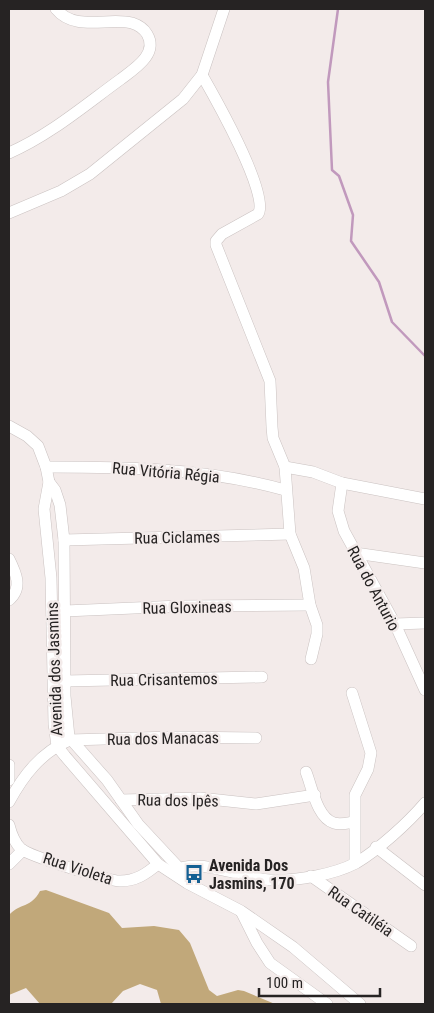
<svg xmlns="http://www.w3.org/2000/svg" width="434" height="1013" viewBox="0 0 434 1013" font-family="'Roboto Condensed',sans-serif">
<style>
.forest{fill:#c1a87a}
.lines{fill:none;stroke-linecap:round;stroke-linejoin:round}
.stream{stroke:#c199bd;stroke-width:2.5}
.minor-casing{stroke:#cac2c1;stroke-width:12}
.minor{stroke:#fff;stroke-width:11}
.labels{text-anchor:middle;stroke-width:5;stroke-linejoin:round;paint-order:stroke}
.street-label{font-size:16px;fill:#262323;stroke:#f3ebea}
.poi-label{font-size:16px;font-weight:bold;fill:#262323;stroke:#f3ebea;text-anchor:start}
</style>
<rect width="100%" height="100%" fill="#f3ebea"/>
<path class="forest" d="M46 890 109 913 122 928 154 926 179 930 190 943 209 990 217 996 238 990 244 991 275 1004H161L157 990 140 984 123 991 111 1004H40L26 988 9 995V915C20 903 31 908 40 891Z"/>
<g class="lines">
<path class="stream" d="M338 9 328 82 332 170 339 176 353 215 351 241 379 282 392 322 425 356"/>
<g class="minor-casing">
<g id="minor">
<path d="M202 75C214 96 271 196 258 214L222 234 216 241V245L270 381 272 427 273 438 285 467 290 534 304 568 310 605 317 625V634L311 659"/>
<path d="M9 153C50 135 85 105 121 79 134 69 159 54 147 34 144 29 138 25 132 23 108 17 75 32 56 9"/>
<path d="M9 213 61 191 90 174 183 99 202 75 224 9"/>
<path d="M9 426 27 436 38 446 46 467 49 482 55 490 60 505 64 540 65 696 69 737 107 780 138 824 193 883"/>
<path d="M46 467C126 467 207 468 285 490"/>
<path d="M285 467 313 472 342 483 425 499"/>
<path d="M49 482 44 509 51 578 54 724 57 746 65 756 158 864 187 883 241 911 293 947 360 1004"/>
<path d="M342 483 338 511 344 531 395 624 425 690"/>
<path d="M64 540 290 534"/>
<path d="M355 553 425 563"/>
<path d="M9 559C16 573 23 588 9 600"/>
<path d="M65 611 180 606 310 605"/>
<path d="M395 624 425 623"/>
<path d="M65 681 262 677"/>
<path d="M352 693 371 753 368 769 355 795V863"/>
<path d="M9 765V780"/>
<path d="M306 772C312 787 317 818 334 823 340 825 348 823 354 822"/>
<path d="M121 800 200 798 256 804 315 795"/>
<path d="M9 802C23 776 41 752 70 740L173 737 256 738"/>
<path d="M9 825C11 833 15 843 21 849 30 856 108 881 120 881 136 881 146 874 158 864"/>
<path d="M376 847 425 885"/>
<path d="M9 864 23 850"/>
<path d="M176 871C195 856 247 879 270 880 296 881 333 875 356 863 378 850 408 823 425 803"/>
<path d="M311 876 411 946"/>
<path d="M242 913 257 943 270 963 327 1004"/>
</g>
</g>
<use href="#minor" class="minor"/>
</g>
<defs>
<g id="bus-bare" transform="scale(1.5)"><path d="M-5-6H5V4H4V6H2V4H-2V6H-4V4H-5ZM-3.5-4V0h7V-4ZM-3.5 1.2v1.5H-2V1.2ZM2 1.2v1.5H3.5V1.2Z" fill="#146093" stroke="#f3ebea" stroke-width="2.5" paint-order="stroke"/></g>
</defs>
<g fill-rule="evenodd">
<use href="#bus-bare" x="194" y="874"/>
</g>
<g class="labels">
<g class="street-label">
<text transform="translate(166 472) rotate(5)" y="6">Rua Vitória Régia</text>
<text transform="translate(177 537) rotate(-1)" y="6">Rua Ciclames</text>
<text transform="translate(374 588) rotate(62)" y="6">Rua do Anturio</text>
<text transform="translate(187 607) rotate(-1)" y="6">Rua Gloxineas</text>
<text transform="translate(54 669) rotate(-92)" y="6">Avenida dos Jasmins</text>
<text transform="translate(164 679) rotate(-1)" y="6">Rua Crisantemos</text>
<text transform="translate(163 738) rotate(-1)" y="6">Rua dos Manacas</text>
<text transform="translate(178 800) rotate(1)" y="6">Rua dos Ipês</text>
<text transform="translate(78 868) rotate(18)" y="6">Rua Violeta</text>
<text transform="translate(361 911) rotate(35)" y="6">Rua Catiléia</text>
</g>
<g class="poi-label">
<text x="209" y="871">Avenida Dos<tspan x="209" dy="18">Jasmins, 170</tspan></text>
</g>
</g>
<rect width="434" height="1013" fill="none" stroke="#262323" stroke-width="20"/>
<path d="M259 988v8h121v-8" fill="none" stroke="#262323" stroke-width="2.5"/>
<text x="266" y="988" font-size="15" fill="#262323" stroke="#f3ebea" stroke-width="4" paint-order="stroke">100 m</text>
</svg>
